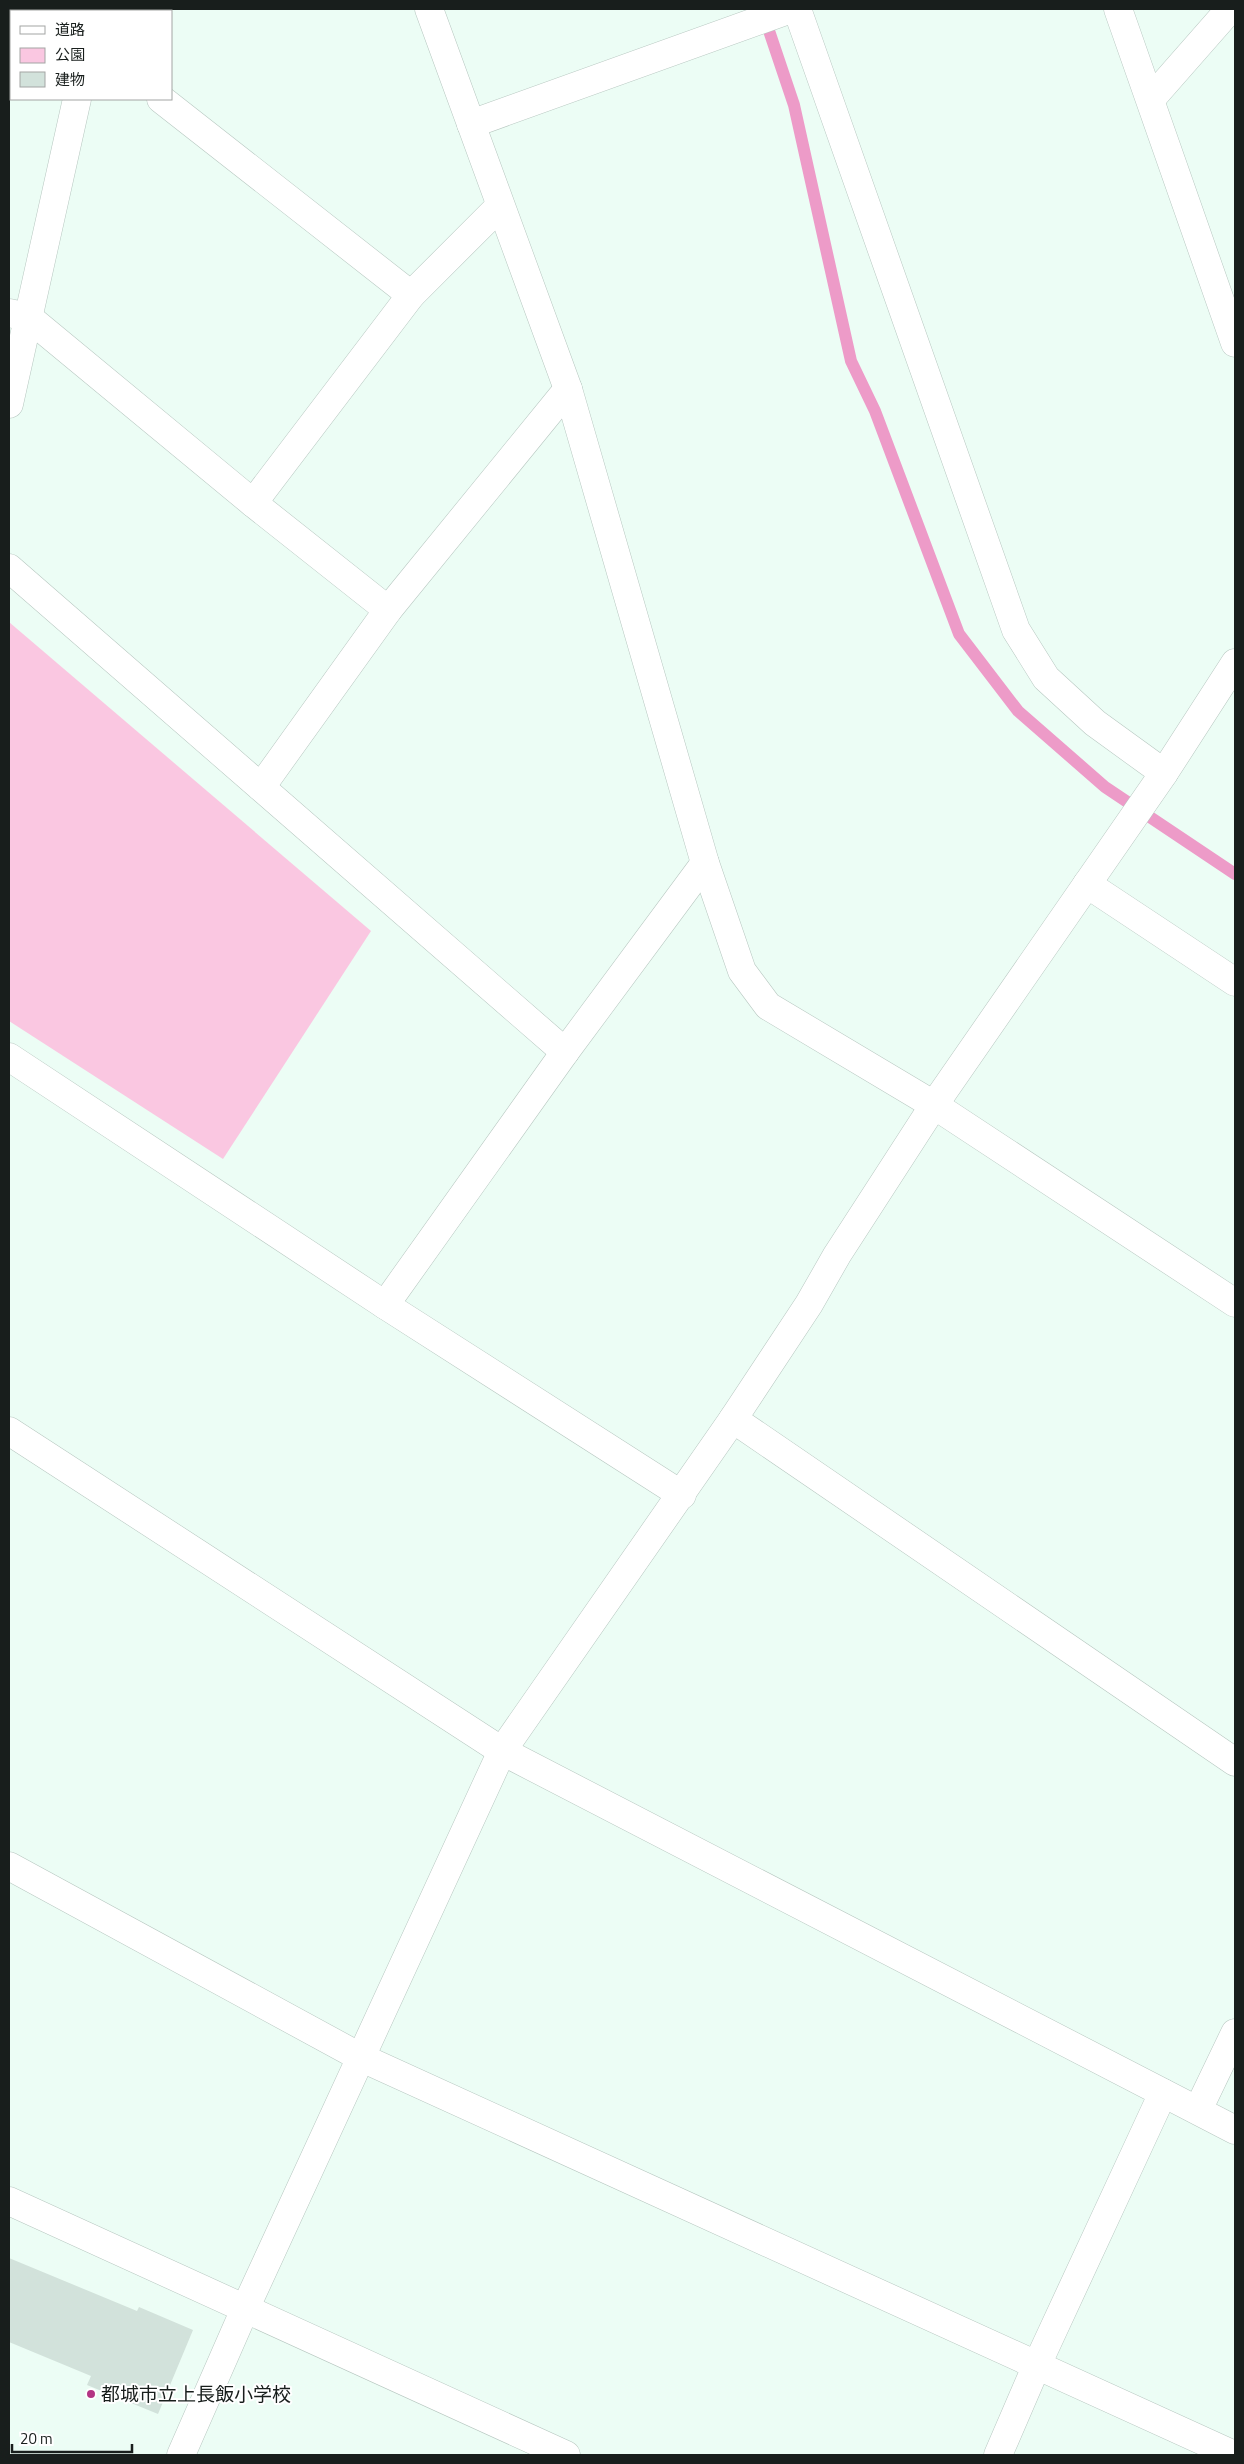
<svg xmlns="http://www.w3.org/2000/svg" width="1244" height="2464" viewBox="0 0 1244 2464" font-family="'Titillium Web','Noto Sans JP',sans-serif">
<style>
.park{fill:#fac7e1}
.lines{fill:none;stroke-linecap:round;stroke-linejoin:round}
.stream{stroke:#ed9bc8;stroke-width:12}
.building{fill:#d2e2db}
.minor-casing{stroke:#b7c7c0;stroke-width:29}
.minor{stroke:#fff;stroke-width:28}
.poi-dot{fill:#b33584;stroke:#fff;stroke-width:2}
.labels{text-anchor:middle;stroke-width:4;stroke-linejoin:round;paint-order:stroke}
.poi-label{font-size:19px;fill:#181e1c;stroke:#fff;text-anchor:start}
</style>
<rect width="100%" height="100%" fill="#ecfdf5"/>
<path class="park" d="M9 622 371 931 223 1159 9 1021Z"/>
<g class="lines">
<path class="stream" d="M764 16 794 105 851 361 875 411 959 634 1018 711 1105 787 1235 874"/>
</g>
<path class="building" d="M9 2258 137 2311 139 2307 193 2330 158 2414 87 2385 91 2376 9 2342Z"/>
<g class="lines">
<g class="minor-casing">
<g id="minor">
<path d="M429 9 568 389 705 863 742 971 768 1006 934 1105 1235 1303"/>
<path d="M797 9 1016 630 1046 678 1095 723 1164 773"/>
<path d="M1118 9 1235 343"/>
<path d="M98 11 99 9"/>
<path d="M161 99 411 295"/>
<path d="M1151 99 1230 9"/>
<path d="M471 124 791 9"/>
<path d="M9 313 28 317 253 503 388 610"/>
<path d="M9 404 77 99"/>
<path d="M253 503 411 295 500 206"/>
<path d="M9 568 565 1052"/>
<path d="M261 787 388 610 568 389"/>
<path d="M1087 884 1235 982"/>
<path d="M9 1057 385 1305 682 1495"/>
<path d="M385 1305 565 1052 705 863"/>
<path d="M733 1419 1235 1762"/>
<path d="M9 1431 502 1751 1235 2130"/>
<path d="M9 1866 362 2058 1234 2455"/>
<path d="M1198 2110 1235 2033"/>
<path d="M9 2201 566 2455"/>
<path d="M181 2455 245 2309 502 1751 733 1419 809 1304 837 1255 934 1105 1164 773 1235 663"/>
<path d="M998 2455 1036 2367 1163 2093"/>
</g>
</g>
<use href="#minor" class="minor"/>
</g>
<circle class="poi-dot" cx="91" cy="2394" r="5"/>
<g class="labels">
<g class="poi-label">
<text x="101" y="2401">都城市立上長飯小学校</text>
</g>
</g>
<rect width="1244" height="2464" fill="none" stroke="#181e1c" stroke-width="20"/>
<rect x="10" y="10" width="162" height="90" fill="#ffffff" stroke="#a3a5a4"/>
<rect x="20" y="26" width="25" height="8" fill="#ffffff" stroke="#a3a5a4"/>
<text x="55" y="35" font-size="15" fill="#181e1c">道路</text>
<rect x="20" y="48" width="25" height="15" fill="#fac7e1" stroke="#a3a5a4"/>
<text x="55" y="60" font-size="15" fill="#181e1c">公園</text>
<rect x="20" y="72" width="25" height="15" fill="#d2e2db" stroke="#a3a5a4"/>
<text x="55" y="85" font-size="15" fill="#181e1c">建物</text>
<path d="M12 2444v8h120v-8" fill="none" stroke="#181e1c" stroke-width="2.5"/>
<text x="20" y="2444" font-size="15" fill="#181e1c" stroke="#ffffff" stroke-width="4" paint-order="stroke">20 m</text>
</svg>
